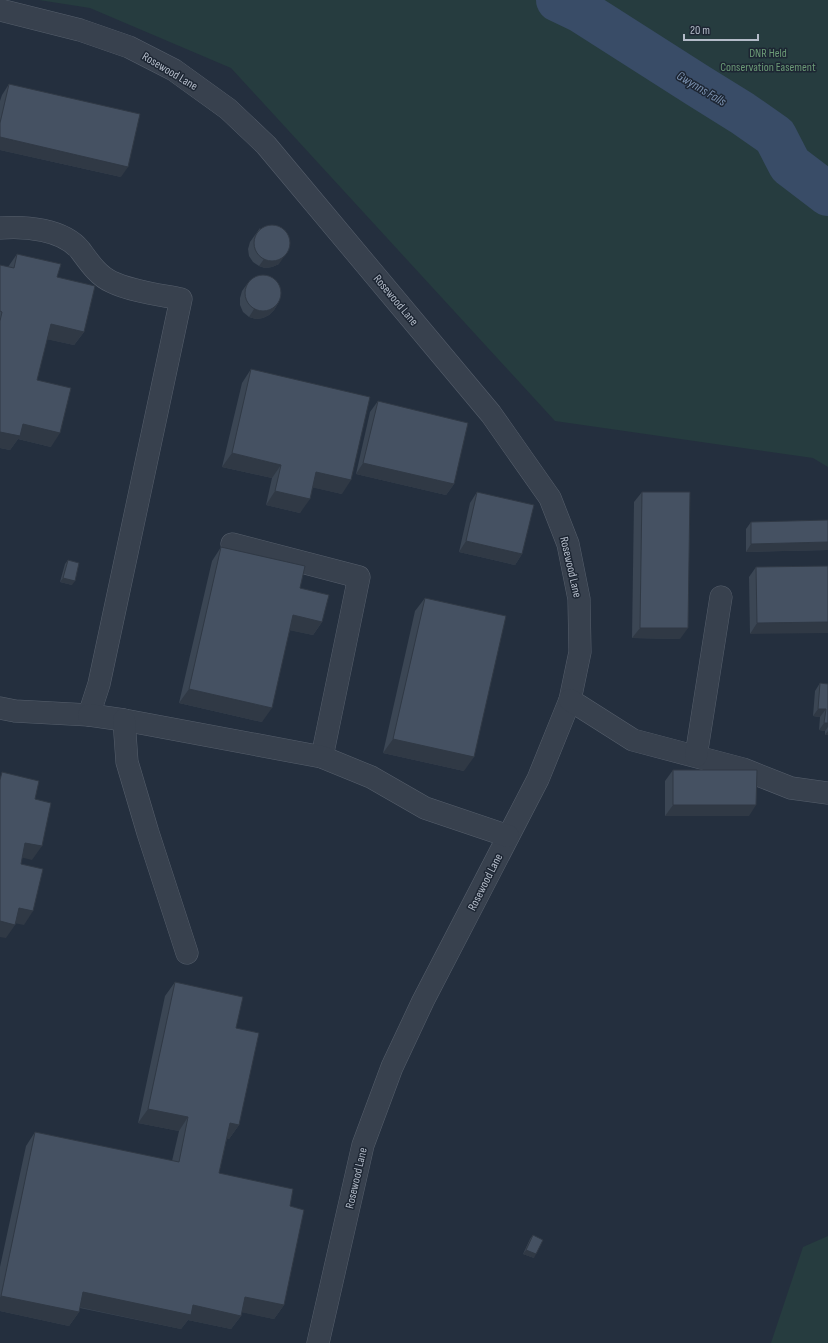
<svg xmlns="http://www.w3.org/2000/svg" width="828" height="1343" viewBox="0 0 828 1343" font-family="'Sofia Sans Condensed',sans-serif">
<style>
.green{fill:#263c3f}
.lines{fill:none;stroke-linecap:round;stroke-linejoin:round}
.river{stroke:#394c67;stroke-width:44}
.minor-casing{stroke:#565f6c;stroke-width:23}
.minor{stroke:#38414e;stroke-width:22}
.wall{fill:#3b4654}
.shaded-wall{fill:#303945}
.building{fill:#455162;stroke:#303945}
.labels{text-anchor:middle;stroke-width:3;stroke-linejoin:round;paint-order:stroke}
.park-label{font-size:12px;fill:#6b9a76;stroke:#1d2633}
.street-label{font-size:12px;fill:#b4bcc9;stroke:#1d2633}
.water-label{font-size:13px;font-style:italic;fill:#7c92b1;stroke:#1d2633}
</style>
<rect width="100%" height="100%" fill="#242f3e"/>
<g class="green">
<path d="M39 0H828V467L813 458 555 421 231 68 90 8Z"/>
<path d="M828 1236V1343H771L803 1247Z"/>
</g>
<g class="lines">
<path class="river" d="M558 0 581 11 697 85 742 113 775 136 790 165 828 194"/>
<g class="minor-casing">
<g id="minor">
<path d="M0 10 80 30 129 47 174 70 228 109 266 145 491 414 550 498 568 544 579 599 580 652 570 700 538 779 423 1001 392 1067 363 1145 318 1343"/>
<path d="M0 228C25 226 63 229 80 250 89 262 98 276 112 282 130 291 161 295 181 299L99 684 89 715 15 711 0 708"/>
<path d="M232 544 359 577 322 757"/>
<path d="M570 700 633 740 743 769 791 788 828 793"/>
<path d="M89 715 124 720 322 757 371 777 425 808 508 836"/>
<path d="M124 720 127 762 148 833 187 953"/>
<path d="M696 756 721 597"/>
</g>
</g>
<use href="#minor" class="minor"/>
</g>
<g class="wall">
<path d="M9 84 121 177 0 150V101L2 95Z"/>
<path d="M260 228 279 264 272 267 265 268 259 266 253 262 249 256 248 249 250 242Z"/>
<path d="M17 254 57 277 84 332 74 345 47 339 37 380 51 447 18 439 10 450 0 448V265L8 267Z"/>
<path d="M247 284 279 302 274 310 269 315 263 318 256 319 249 317 243 312 240 305V298L242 291Z"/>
<path d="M251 369 342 494 312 487 300 513 266 505 272 478 222 467 242 383Z"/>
<path d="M378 401 454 484 446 495 356 474 370 412Z"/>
<path d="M477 492 522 554 515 565 459 552 470 503Z"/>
<path d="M642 492 680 639 632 638 634 502Z"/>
<path d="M828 520V550L746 552V529L751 522Z"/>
<path d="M221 547 300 588 322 622 313 635 290 630 262 722 179 703 212 561Z"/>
<path d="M68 560 72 585 60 582 65 564Z"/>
<path d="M828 566 750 634 749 577 756 567Z"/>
<path d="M425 598 464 771 383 753 415 611Z"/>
<path d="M820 683 828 684V735H825V731L819 730 820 717 813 716 815 691Z"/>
<path d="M673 770 749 816H665V781Z"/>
<path d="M175 982 236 1028 239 1125 229 1139 227 1138 219 1173 290 1206 284 1305 274 1319 242 1312 241 1316 231 1329 188 1320 181 1329 80 1308 79 1312 69 1326 0 1311V1267L26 1146 35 1132 172 1161 179 1131 138 1123 165 996Z"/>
<path d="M533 1235 534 1258 523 1254 530 1239Z"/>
</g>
<g class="shaded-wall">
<path d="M0 137 128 167 121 177 0 150Z"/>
<path d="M288 251 279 264 272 267 265 268 259 266 264 259Z"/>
<path d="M279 302 274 310 269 315 263 318 256 319 249 317 254 309Z"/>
<path d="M51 324 84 332 74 345 41 338Z"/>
<path d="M23 424 60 433 51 447 18 439 10 450 0 448V432Z"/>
<path d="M232 453 281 465 272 478 222 467Z"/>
<path d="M363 463 454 484 446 495 356 474Z"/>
<path d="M316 472 351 480 342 494 306 486Z"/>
<path d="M275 491 310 499 300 513 266 505Z"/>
<path d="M466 541 522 554 515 565 459 552Z"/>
<path d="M828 542V550L746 552 751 544Z"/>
<path d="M63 578 75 581 72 585 60 582Z"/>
<path d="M293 615 322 622 313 635 283 629Z"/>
<path d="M828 622V633L750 634 757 623Z"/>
<path d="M640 628H688L680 639 632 638Z"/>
<path d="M189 689 272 708 262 722 179 703Z"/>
<path d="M818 709H826L820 717 813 716Z"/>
<path d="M824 723H828V727L825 731 819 730Z"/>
<path d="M828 731V735H825Z"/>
<path d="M393 739 474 757 464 771 383 753Z"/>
<path d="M673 805H756L749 816H665Z"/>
<path d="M25 843 42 846 32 860 16 856Z"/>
<path d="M19 908 33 911 24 925 9 922Z"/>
<path d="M0 921 15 925 6 938 0 937Z"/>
<path d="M148 1109 188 1117 179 1131 138 1123Z"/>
<path d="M230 1123 239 1125 229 1139 221 1137Z"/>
<path d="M526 1250 536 1254 534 1258 523 1254Z"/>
<path d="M83 1292 193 1305 241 1316 231 1329 188 1320 181 1329 74 1306Z"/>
<path d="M1 1296 79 1312 69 1326 0 1311V1297Z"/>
<path d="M245 1297 284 1305 274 1319 235 1311Z"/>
</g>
<g class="building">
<path d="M9 84 140 114 128 167 0 137V123Z"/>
<circle cx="272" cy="243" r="18"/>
<path d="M17 254 61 264 57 277 95 286 84 332 51 324 37 380 71 388 60 433 23 424 20 436 0 432V321L2 312 0 311V265L14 268Z"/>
<circle cx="263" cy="293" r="18"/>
<path d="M251 369 370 397 351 480 316 472 310 499 275 491 281 465 232 453Z"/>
<path d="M378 401 468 423 454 484 363 463Z"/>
<path d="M477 492 534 505 522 554 466 541Z"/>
<path d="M642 492H690L688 628H640Z"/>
<path d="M828 520V542L751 544V522Z"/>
<path d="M221 547 305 566 300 588 329 595 322 622 293 615 272 708 189 689Z"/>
<path d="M68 560 79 563 75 581 63 578Z"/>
<path d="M828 566V622L757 623 756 567Z"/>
<path d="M425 598 506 616 474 757 393 739Z"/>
<path d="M820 683 828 684V723H824L826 709H818Z"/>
<path d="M673 770H757L756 805H673Z"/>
<path d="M2 772 39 781 35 799 51 803 42 846 25 843 21 864 43 869 33 911 19 908 15 925 0 921V780Z"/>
<path d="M175 982 243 997 236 1028 259 1033 239 1125 230 1123 219 1173 293 1189 290 1206 304 1210 284 1305 245 1297 241 1316 193 1305 191 1315 83 1292 79 1312 1 1296 35 1132 179 1162 188 1117 148 1109Z"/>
<path d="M533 1235 543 1240 536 1254 526 1250Z"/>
</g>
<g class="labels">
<g class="park-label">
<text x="768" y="57">DNR Held<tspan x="768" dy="14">Conservation Easement</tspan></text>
</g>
<g class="street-label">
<text transform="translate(170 71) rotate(31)" y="4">Rosewood Lane</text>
<text transform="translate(396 300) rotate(50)" y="4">Rosewood Lane</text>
<text transform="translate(571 567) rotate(77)" y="4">Rosewood Lane</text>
<text transform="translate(485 882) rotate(-63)" y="4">Rosewood Lane</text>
<text transform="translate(356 1178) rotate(-77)" y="4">Rosewood Lane</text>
</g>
<g class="water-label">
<text transform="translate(702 88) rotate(31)" y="5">Gwynns Falls</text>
</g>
</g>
<path d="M684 34v6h74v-6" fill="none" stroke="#b4bcc9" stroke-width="2"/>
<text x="690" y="34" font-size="12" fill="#b4bcc9" stroke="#1d2633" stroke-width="3" paint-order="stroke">20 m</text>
</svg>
